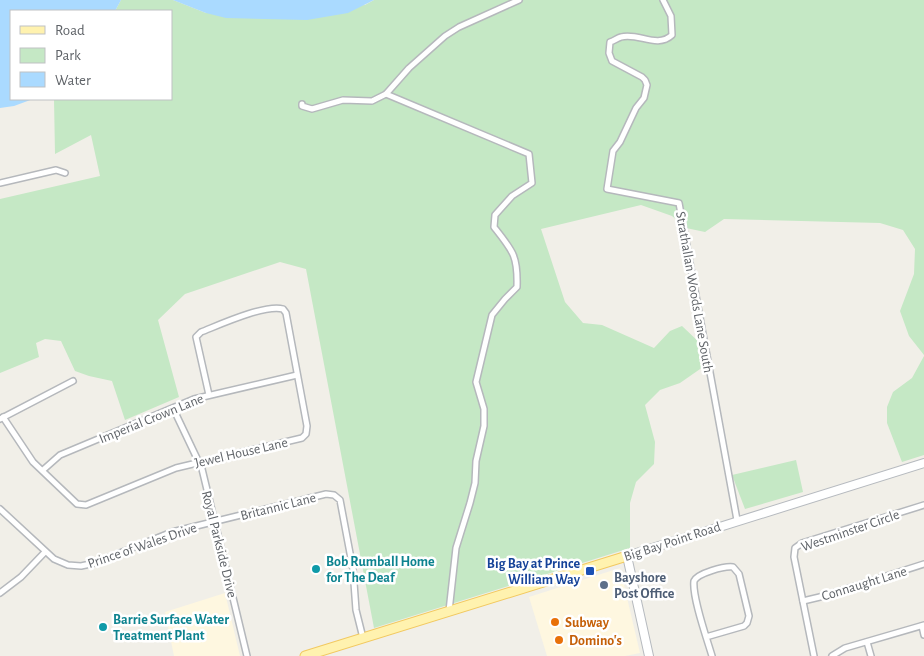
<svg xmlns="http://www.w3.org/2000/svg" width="924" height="656" viewBox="0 0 924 656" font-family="'Alegreya Sans',sans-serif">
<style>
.commercial{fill:#fef7e0}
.green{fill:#c5e8c5}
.water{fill:#aadaff}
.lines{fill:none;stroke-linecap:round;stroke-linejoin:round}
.street-casing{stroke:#b5b8bc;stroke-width:8}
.secondary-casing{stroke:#b6babf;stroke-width:10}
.primary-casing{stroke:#f2c960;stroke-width:11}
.street{stroke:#fff;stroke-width:5}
.secondary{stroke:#fff;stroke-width:8}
.primary{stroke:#fff2af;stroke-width:9}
.culture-dot{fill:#0f9aa8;stroke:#fff;stroke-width:2}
.transit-dot{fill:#1a4fb4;stroke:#fff;stroke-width:2}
.service-dot{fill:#5c6f8a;stroke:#fff;stroke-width:2}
.food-dot{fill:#e8710a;stroke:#fff;stroke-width:2}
.labels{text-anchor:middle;stroke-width:5;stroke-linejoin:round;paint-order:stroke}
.street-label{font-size:14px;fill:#5f6368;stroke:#fff}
.culture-label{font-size:14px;font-weight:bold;fill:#0d838f;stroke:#fff;text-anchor:start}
.transit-label{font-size:14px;font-weight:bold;fill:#164399;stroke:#fff;text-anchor:end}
.service-label{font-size:14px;font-weight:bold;fill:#4e5e75;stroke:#fff;text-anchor:start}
.food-label{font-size:14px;font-weight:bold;fill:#c56008;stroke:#fff;text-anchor:start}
</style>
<rect width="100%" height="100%" fill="#f1efe8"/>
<g class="commercial">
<path d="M620 568 640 653 625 656H547L529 597Z"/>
<path d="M225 593 240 656H174L165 612Z"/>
</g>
<g class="green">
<path d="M121 0H173L206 13 365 5 374 0H924V355L909 336 900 311 914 274 915 249 903 230 880 223 724 219 705 232 686 228 672 216 641 205 541 229 565 302 583 323 602 325 654 348 670 331 682 326 700 343 705 354 703 367 680 383 660 390 645 405 655 442 654 464 636 482 630 503V548L374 628 306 269 280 262 185 294 158 320 179 397 125 420 112 381 89 376 75 371 61 341 45 339 36 343 39 357 0 373V199L100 176 91 135 55 154 54 99H171V11H115Z"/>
<path d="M924 356V455L902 462 887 423V407L893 392 912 378Z"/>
<path d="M796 460 803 492 745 509 732 475Z"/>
</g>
<g class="water">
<path d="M0 0H121L115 11H11V99H33L14 106 0 108Z"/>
<path d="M173 0H374L348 13 307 20 226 18 206 13Z"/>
</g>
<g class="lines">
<g class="street-casing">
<g id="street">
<path d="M663 0 671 16 672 35C657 49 638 32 621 37 617 38 614 41 610 42L609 53 612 61 642 77 645 80 647 85 644 98 636 108 620 142 613 151 607 189 679 203 737 520"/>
<path d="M386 94 529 154 532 183 512 196 495 215 494 227C513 251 518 256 517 287L505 299 492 315 476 382 484 409V426L476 461 475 483 470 503 456 548 449 611"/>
<path d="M302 104V106L312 109 343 100 372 101 386 94 409 68 445 36 459 27 519 0"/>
<path d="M0 183 56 170 65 173"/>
<path d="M173 408 202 469 247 656"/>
<path d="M3 417 33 462 77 504 86 505 176 468 302 438 306 434 307 426 286 313 283 309C265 304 219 325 201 332L196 337 209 395"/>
<path d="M0 419 73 381"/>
<path d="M43 470 60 455 194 399 297 375"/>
<path d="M0 509 54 559 68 565 81 566 95 563 172 532 326 494 334 495 340 500 353 569 356 610 363 638"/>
<path d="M0 593 21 577 45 552"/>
<path d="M803 601 824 596 924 564"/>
<path d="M922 626 924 635"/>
<path d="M706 637 744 626 747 623 749 616 739 574 733 567C724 566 698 573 694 581 692 597 707 639 712 656"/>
<path d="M867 642 871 656"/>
<path d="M814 656 794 557 795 548 802 543 924 505"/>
<path d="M832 656 845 648 924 625"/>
</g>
</g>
<g class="secondary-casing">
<path id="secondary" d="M649 656 627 556 924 463"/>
</g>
<g class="primary-casing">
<path id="primary" d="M305 656 627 556"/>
</g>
<use href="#street" class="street"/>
<use href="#secondary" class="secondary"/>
<use href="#primary" class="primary"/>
</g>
<g class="culture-dot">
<circle cx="316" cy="569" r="5"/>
<circle cx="103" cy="627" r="5"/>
</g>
<rect class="transit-dot" x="585" y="566" width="10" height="10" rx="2.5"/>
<circle class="service-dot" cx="604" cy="585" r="5"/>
<g class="food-dot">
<circle cx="555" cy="622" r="5"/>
<circle cx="559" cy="640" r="5"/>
</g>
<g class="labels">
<g class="street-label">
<text transform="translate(695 292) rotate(80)" y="5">Strathallan Woods Lane South</text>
<text transform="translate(151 418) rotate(-22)" y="5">Imperial Crown Lane</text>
<text transform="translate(241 452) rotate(-13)" y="5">Jewel House Lane</text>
<text transform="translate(278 506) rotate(-14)" y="5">Britannic Lane</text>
<text transform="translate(850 530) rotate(-19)" y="5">Westminster Circle</text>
<text transform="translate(672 541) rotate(-18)" y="5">Big Bay Point Road</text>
<text transform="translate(220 544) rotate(76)" y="5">Royal Parkside Drive</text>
<text transform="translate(142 545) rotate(-19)" y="5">Prince of Wales Drive</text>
<text transform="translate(864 583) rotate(-17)" y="5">Connaught Lane</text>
</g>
<g class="culture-label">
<text x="326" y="566">Bob Rumball Home<tspan x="326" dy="16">for The Deaf</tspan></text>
<text x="113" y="624">Barrie Surface Water<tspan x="113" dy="16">Treatment Plant</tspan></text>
</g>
<g class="transit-label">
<text x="580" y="568">Big Bay at Prince<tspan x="580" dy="16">William Way</tspan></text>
</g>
<g class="service-label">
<text x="614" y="582">Bayshore<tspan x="614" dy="16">Post Office</tspan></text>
</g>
<g class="food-label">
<text x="565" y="627">Subway</text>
<text x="569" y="645">Domino's</text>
</g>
</g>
<rect x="10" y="10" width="162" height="90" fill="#ffffff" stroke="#bfc1c3"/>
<rect x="20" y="26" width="25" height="8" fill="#fff2af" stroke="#bfc1c3"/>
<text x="55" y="35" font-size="15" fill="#5f6368">Road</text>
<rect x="20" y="48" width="25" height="15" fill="#c5e8c5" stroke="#bfc1c3"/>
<text x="55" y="60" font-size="15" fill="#5f6368">Park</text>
<rect x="20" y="72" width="25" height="15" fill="#aadaff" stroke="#bfc1c3"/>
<text x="55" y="85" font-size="15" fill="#5f6368">Water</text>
</svg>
